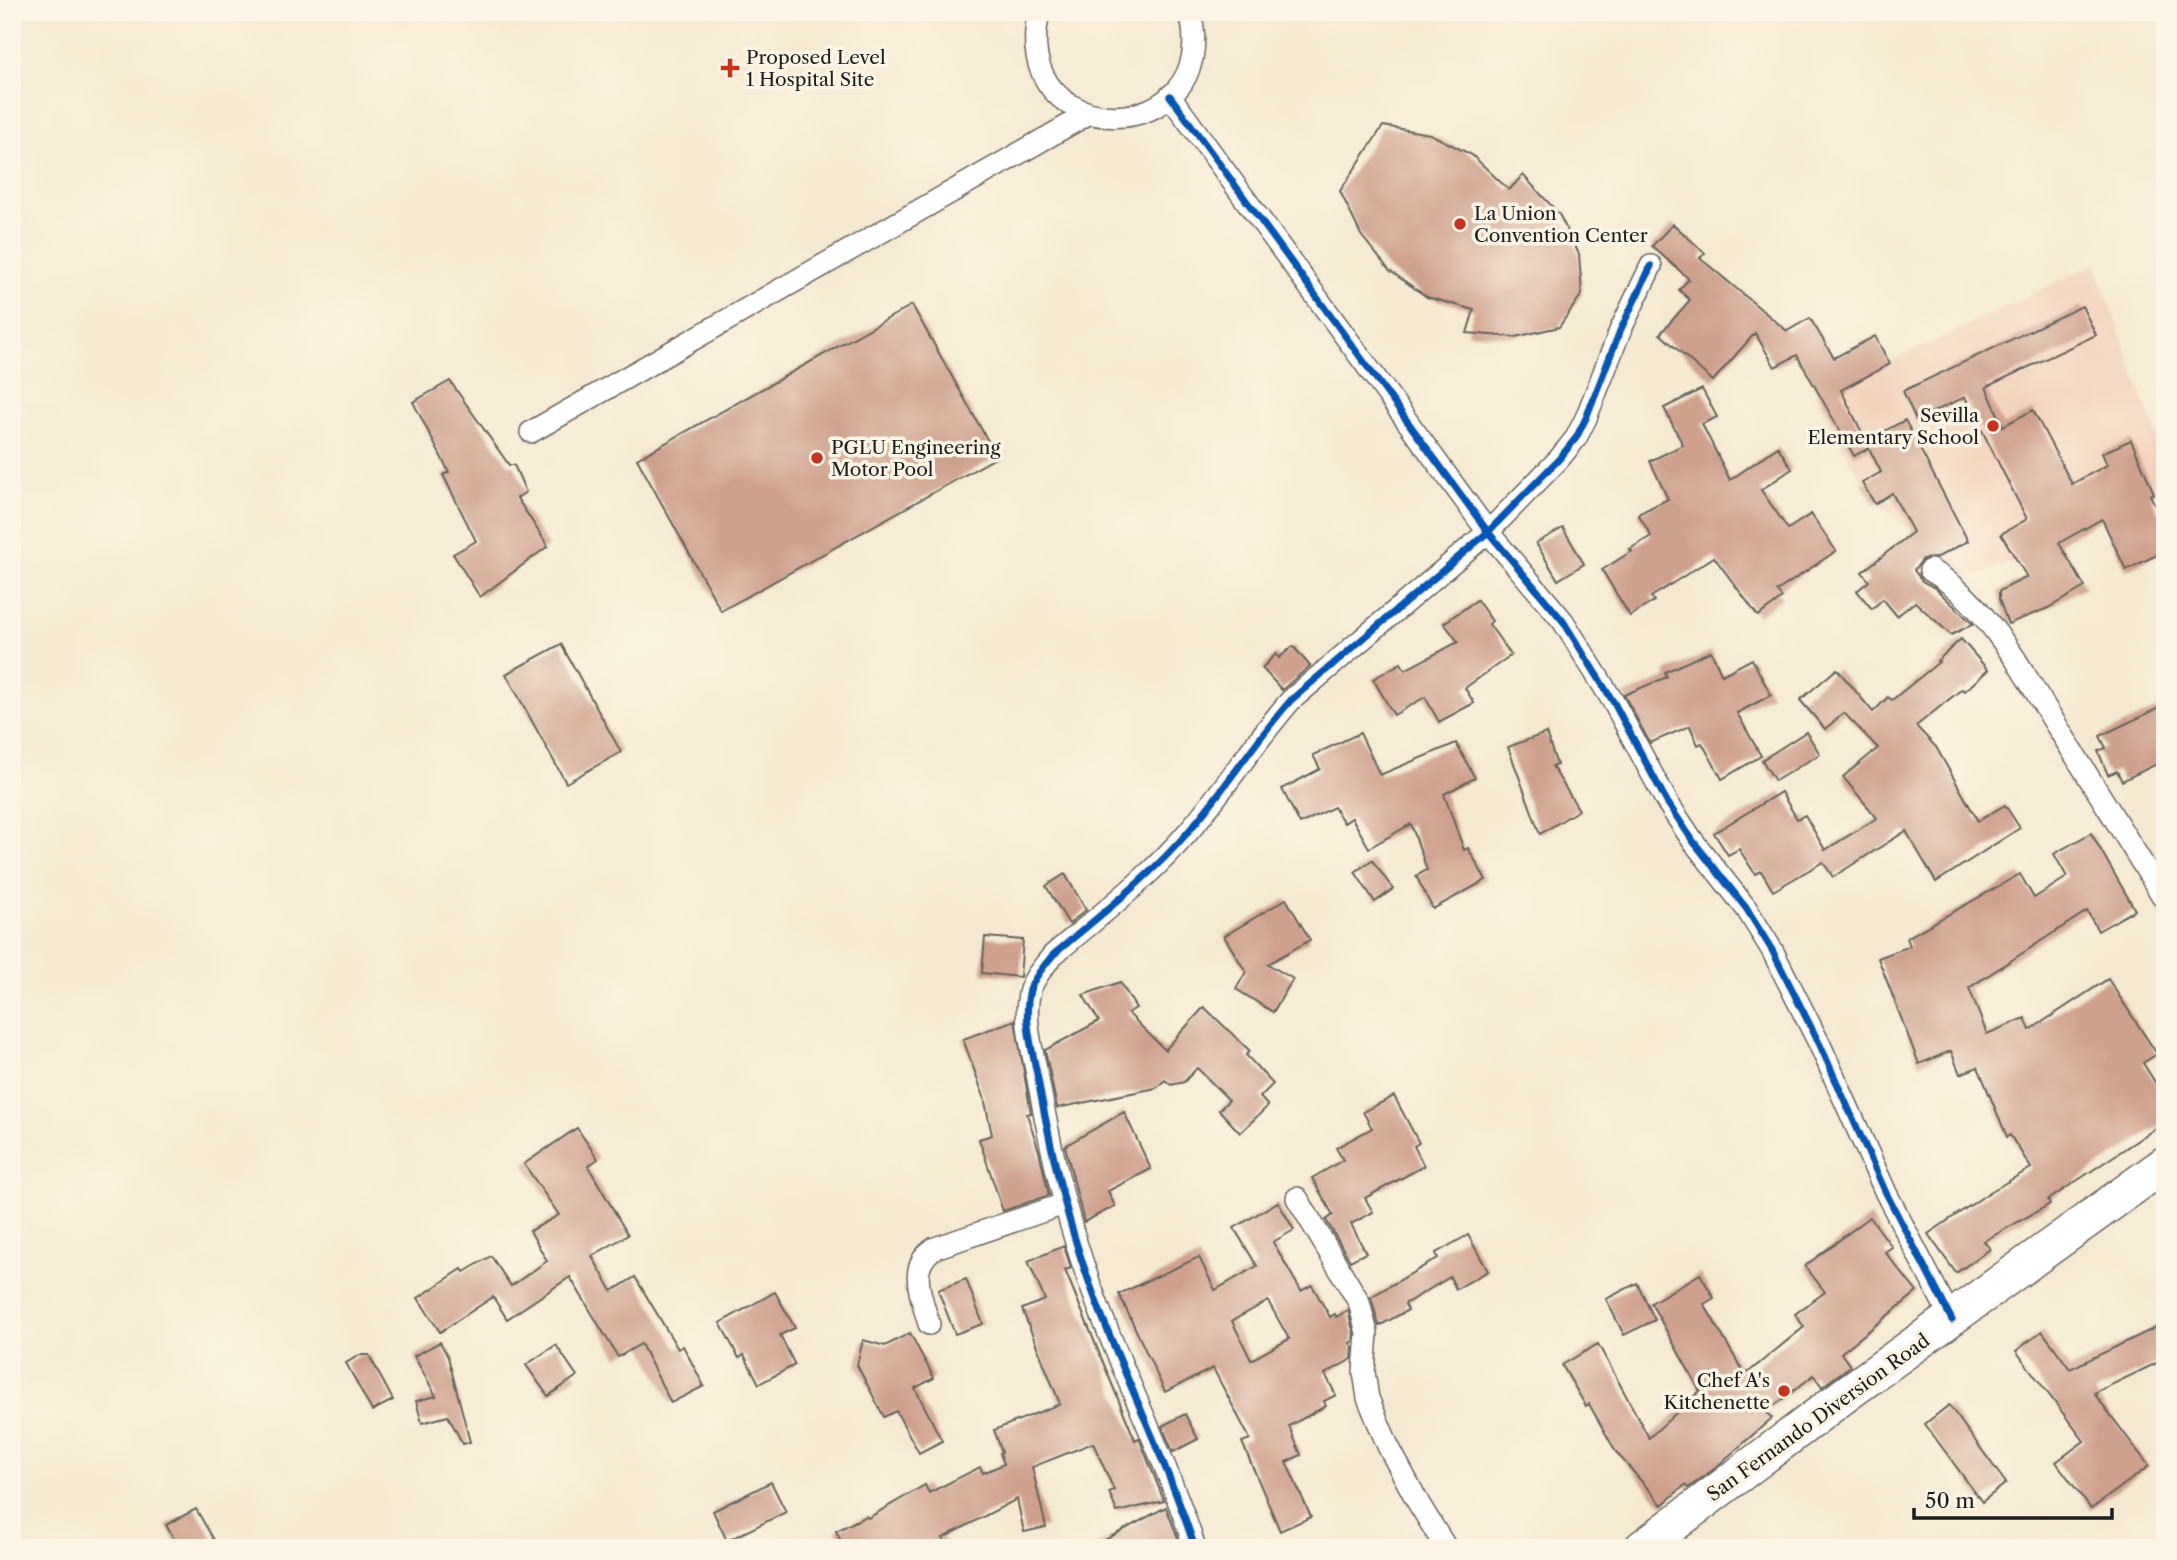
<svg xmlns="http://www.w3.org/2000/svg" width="2177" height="1560" viewBox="0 0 2177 1560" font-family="'Libre Caslon Text',serif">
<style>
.built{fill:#f2d4be}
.building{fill:#cea18d;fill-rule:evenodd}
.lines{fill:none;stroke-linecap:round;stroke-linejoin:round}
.minor-casing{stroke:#68645b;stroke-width:24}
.trunk-casing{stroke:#68645b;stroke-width:38}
.minor{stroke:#fff;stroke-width:21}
.trunk{stroke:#fff;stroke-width:35}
.cycleway-casing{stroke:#fcf5e5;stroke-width:11}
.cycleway{stroke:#0057b8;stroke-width:7}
.poi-dot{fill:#c8321e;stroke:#fcf5e5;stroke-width:2.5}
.labels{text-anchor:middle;stroke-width:7;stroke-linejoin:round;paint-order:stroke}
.poi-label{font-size:19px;fill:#1c1c1c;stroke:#fcf5e5;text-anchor:start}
.street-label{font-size:19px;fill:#1c1c1c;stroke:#fcf5e5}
</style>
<rect width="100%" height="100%" fill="#fcf5e5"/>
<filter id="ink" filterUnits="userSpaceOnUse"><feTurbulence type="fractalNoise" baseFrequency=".0143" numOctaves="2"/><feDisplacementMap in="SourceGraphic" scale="14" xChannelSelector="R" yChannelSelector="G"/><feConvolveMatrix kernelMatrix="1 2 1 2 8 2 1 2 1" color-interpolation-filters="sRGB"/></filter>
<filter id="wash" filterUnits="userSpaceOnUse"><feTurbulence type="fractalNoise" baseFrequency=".00686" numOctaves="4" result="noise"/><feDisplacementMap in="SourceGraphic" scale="28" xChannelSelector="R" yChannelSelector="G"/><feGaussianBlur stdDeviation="1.57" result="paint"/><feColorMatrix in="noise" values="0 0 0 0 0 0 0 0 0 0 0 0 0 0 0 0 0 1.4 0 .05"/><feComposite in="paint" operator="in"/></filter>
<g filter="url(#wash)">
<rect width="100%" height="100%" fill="#f5e9d1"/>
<path class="built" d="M2095 264 2165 458V483L2027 557 1965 580 1867 492 1815 394 1896 359Z"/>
<g id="blocks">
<g class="building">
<path d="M1383 126 1430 134 1472 155 1509 190 1523 175 1559 214 1579 254 1582 294 1559 327 1515 337 1467 333 1474 310 1427 297 1389 270 1361 235 1340 191Z"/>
<path d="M1673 224 1705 253 1700 258 1787 331 1810 318 1834 358 1875 336 1890 364 1841 390 1866 441 1905 420 1968 541 1936 558 1923 559 1914 570 1922 581 1936 589 1973 624 1951 635 1915 602 1897 616 1883 599 1872 609 1857 591 1869 581 1862 572 1913 532 1892 493 1875 504 1862 483 1881 472 1869 448 1854 456 1797 355 1775 367 1755 333 1713 381 1660 334 1690 300 1679 290 1689 279 1652 246Z"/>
<path d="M912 305 997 457 721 611 637 459Z"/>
<path d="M2082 306 2096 335 1986 387 2003 426 2033 410 2072 484 2107 465 2102 453 2131 440 2154 493 2150 495 2165 525V551L2126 570 2102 519 2059 543 2085 587 2048 608 2008 624 1999 599V591L2027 577 2001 534 2027 519 1965 397 1916 420 1903 391Z"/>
<path d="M450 381 509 465H514L526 492 517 498 548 546 480 597 453 554 476 541 443 475 449 472 413 402Z"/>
<path d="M1702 389 1717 417 1702 424 1730 480 1778 447 1792 469 1761 490 1788 529 1811 514 1836 551 1777 591 1782 598 1758 616 1714 557 1651 597 1654 601 1630 616 1602 570 1632 551 1630 549 1651 536 1638 514 1668 499 1650 461 1683 445 1664 408Z"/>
<path d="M1563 528 1584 564 1558 580 1536 543Z"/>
<path d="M1477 600 1492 621 1489 624 1511 655 1465 688 1474 703 1439 722 1425 697 1394 715 1373 679 1401 663 1405 670 1458 642 1444 623Z"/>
<path d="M1961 639 1988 670 1965 691 1962 689 1916 726 1936 747 1978 821 2005 805 2020 828 1936 882 1906 831 1833 877 1823 862 1773 891 1761 871 1755 874 1739 849 1728 855 1714 833 1781 792 1797 819 1805 815 1825 850 1877 818 1843 777 1878 748 1844 713 1825 729 1800 700 1837 669 1873 712 1888 697 1892 700 1939 662 1937 661Z"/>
<path d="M561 644 621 752 566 783 506 674Z"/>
<path d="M1293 646 1310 666 1282 690 1262 668 1276 654 1279 658Z"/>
<path d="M1711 651 1722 675 1752 659 1771 695 1737 713 1761 756 1722 779 1702 743 1698 745 1690 726 1650 743 1624 695 1667 677 1665 672Z"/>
<path d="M2165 705V760L2122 781 2117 771 2108 775 2098 751 2106 748 2100 736Z"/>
<path d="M1806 732 1820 754 1775 781 1762 760Z"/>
<path d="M1360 733 1380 775 1456 743 1475 778 1444 794 1464 850 1468 848 1486 880 1433 909 1416 876 1427 870 1411 824 1369 848 1352 818 1344 823 1334 807 1300 824 1282 789 1320 769 1313 755Z"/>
<path d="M1546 733 1557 765 1552 766 1579 810 1540 834 1508 747Z"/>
<path d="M2091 833 2135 910 2098 931 2087 911 1969 988 1987 1034 2025 1018 2030 1030 2108 979 2157 1054 2143 1063 2165 1098V1122L2048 1200 2050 1204 1984 1241 1990 1249 1956 1273 1928 1234 1990 1192 2031 1168 2010 1135 2007 1137 1978 1067 1960 1074 1951 1051 1919 1064 1878 958 1910 946 1907 938 2020 874 2034 898 2067 877 2054 854Z"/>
<path d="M1372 860 1393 889 1375 902 1355 872Z"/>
<path d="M1065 874 1086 910 1069 924 1046 886Z"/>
<path d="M1286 899 1310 940 1268 964 1293 979 1273 1012 1236 989 1246 972 1224 936Z"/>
<path d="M985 937 1023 940 1020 977 982 973Z"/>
<path d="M1120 982 1136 1008 1128 1013 1165 1050 1204 1007 1250 1051 1246 1055 1273 1084 1260 1097 1268 1106 1240 1133 1219 1110 1229 1100 1197 1068 1184 1082 1171 1085 1165 1080 1156 1088 1057 1108 1045 1050 1099 1021 1083 995Z"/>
<path d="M1015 1020 1031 1113 1027 1114 1039 1151 1049 1195 1003 1211 979 1139 992 1135 984 1097 963 1039Z"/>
<path d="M1394 1096 1419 1143 1414 1146 1424 1166 1365 1198 1373 1212 1351 1224 1366 1253 1350 1261 1326 1220 1333 1215 1312 1178 1343 1160 1336 1148 1372 1128 1363 1112Z"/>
<path d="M1124 1112 1151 1169 1108 1191 1115 1206 1084 1222 1065 1146Z"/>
<path d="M577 1128 598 1159 588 1166 628 1235 592 1256 612 1291 635 1277 678 1349 683 1346 704 1386 671 1403 641 1344 618 1357 570 1277 507 1319 493 1297 440 1332 418 1298 462 1269 464 1272 491 1256 511 1286 547 1261 530 1231 559 1215 524 1164Z"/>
<path d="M1278 1202 1294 1230 1273 1242 1301 1291 1312 1285 1330 1317 1335 1314 1336 1317 1348 1310 1354 1334 1353 1341 1350 1343 1353 1347 1352 1359 1325 1374 1336 1395 1324 1401 1326 1406 1289 1426 1301 1455 1286 1462 1311 1517 1280 1531 1242 1442 1250 1439 1213 1368 1165 1392 1119 1294 1199 1257 1215 1290 1257 1266 1234 1228ZM1268 1301 1289 1339 1251 1360 1232 1321Z"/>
<path d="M1870 1217 1892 1247 1885 1252 1917 1292 1841 1353 1850 1366 1822 1387 1814 1375 1766 1412 1772 1418 1714 1469 1688 1488 1685 1485 1662 1505 1616 1452 1589 1404 1586 1406 1562 1365 1598 1344 1649 1438 1700 1391 1651 1303 1700 1274 1714 1298 1704 1304 1745 1375 1804 1327 1795 1314 1825 1292 1805 1266Z"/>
<path d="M1468 1235 1488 1271 1456 1289 1450 1277 1405 1304 1408 1310 1379 1326 1371 1297 1438 1258 1436 1253Z"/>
<path d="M1064 1246 1071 1268 1065 1270 1135 1440 1139 1438 1164 1501 1117 1512 1109 1492 1114 1490 1093 1443 1032 1467 1046 1527 1024 1532 1017 1499 943 1538 948 1548H844L836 1531 866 1516 868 1518 925 1485 929 1493 980 1467 983 1473 1004 1464 1000 1453 1002 1452 994 1430 1060 1404 1022 1309 1045 1300 1028 1261Z"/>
<path d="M966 1279 983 1324 955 1334 938 1290Z"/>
<path d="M1637 1283 1655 1320 1624 1335 1606 1299Z"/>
<path d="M775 1292 795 1328 780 1335 795 1365 759 1384 744 1355 739 1358 720 1323Z"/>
<path d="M2165 1323V1359L2094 1393 2149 1466 2091 1509 2056 1462 2084 1441 2016 1351 2042 1331 2070 1369Z"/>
<path d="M910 1333 934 1378 915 1388 942 1441 919 1453 896 1411 884 1417 857 1365 863 1340 885 1346Z"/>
<path d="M440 1342 448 1357 470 1442 463 1444 448 1416 422 1423 416 1401 436 1396 414 1356Z"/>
<path d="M556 1345 577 1376 548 1396 526 1365Z"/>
<path d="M360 1355H369L393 1400 372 1411 346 1363Z"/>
<path d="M1949 1405 2006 1483 1982 1502 1925 1424Z"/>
<path d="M1185 1414 1198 1439 1173 1452 1162 1426Z"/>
<path d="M771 1482 786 1512 727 1541 713 1511Z"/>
<path d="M1166 1507 1179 1541 1165 1548H1090Z"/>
<path d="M196 1509 214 1540 201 1548H179L166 1525Z"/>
</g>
</g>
</g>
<g filter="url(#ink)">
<use href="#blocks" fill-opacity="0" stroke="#68645b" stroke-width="2"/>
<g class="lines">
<g class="minor-casing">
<g id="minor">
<path d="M1039 12C1006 153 1225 150 1190 12"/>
<path d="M1170 96 1488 532 1563 621 1614 703 1667 802 1693 841 1746 908 1772 950 1820 1045 1886 1193 1952 1320"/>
<path d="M531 432 1088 114"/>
<path d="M1930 570C1967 591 1990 623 2014 657L2165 900"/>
<path d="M1297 1198 1359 1302 1367 1333 1364 1372 1368 1398 1388 1446 1419 1504 1446 1548"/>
<path d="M929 1324C922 1298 906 1266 935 1248L1064 1204"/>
<path d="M1195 1548C1168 1465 1129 1387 1098 1306 1070 1234 1053 1161 1039 1085 1034 1055 1022 1020 1030 990 1034 977 1045 965 1053 955 1100 915 1149 878 1188 832 1225 789 1254 742 1291 700L1488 532 1559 459 1576 438 1586 418 1620 331 1651 266"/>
</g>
</g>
<g class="trunk-casing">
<path id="trunk" d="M1642 1548 1846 1394 2165 1164"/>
</g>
<use href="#minor" class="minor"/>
<use href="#trunk" class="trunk"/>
<g class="cycleway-casing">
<g id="cycleway">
<path d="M1170 96 1488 532 1563 621 1614 703 1667 802 1693 841 1746 908 1772 950 1820 1045 1886 1193 1952 1320"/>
<path d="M1195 1548C1168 1465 1129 1387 1098 1306 1070 1234 1053 1161 1039 1085 1034 1055 1022 1020 1030 990 1034 977 1045 965 1053 955 1100 915 1149 878 1188 832 1225 789 1254 742 1291 700L1488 532 1559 459 1576 438 1586 418 1620 331 1651 266"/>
</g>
</g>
<use href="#cycleway" class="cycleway"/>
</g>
</g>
<g class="poi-dot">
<path d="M726.5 57.5h7v7h7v7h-7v7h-7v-7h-7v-7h7z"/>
<circle cx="1460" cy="224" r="7"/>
<circle cx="1993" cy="426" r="7"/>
<circle cx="817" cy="458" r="7"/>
<circle cx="1784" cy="1391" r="7"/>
</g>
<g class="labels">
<g class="poi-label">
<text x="746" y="64">Proposed Level<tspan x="746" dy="22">1 Hospital Site</tspan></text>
<text x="1474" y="220">La Union<tspan x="1474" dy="22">Convention Center</tspan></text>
<text x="1979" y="422" text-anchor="end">Sevilla<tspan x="1979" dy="22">Elementary School</tspan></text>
<text x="831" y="454">PGLU Engineering<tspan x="831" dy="22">Motor Pool</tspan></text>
<text x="1770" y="1387" text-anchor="end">Chef A's<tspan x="1770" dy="22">Kitchenette</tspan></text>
</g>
<g class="street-label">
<text transform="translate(1818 1417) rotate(-36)" y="7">San Fernando Diversion Road</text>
</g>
</g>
<rect width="2177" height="1560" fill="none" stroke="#fcf5e5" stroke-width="42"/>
<path d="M1914 1508v10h198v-10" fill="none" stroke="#1c1c1c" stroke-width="3.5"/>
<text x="1925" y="1508" font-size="21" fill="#1c1c1c" stroke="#fcf5e5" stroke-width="5" paint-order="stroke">50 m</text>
</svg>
